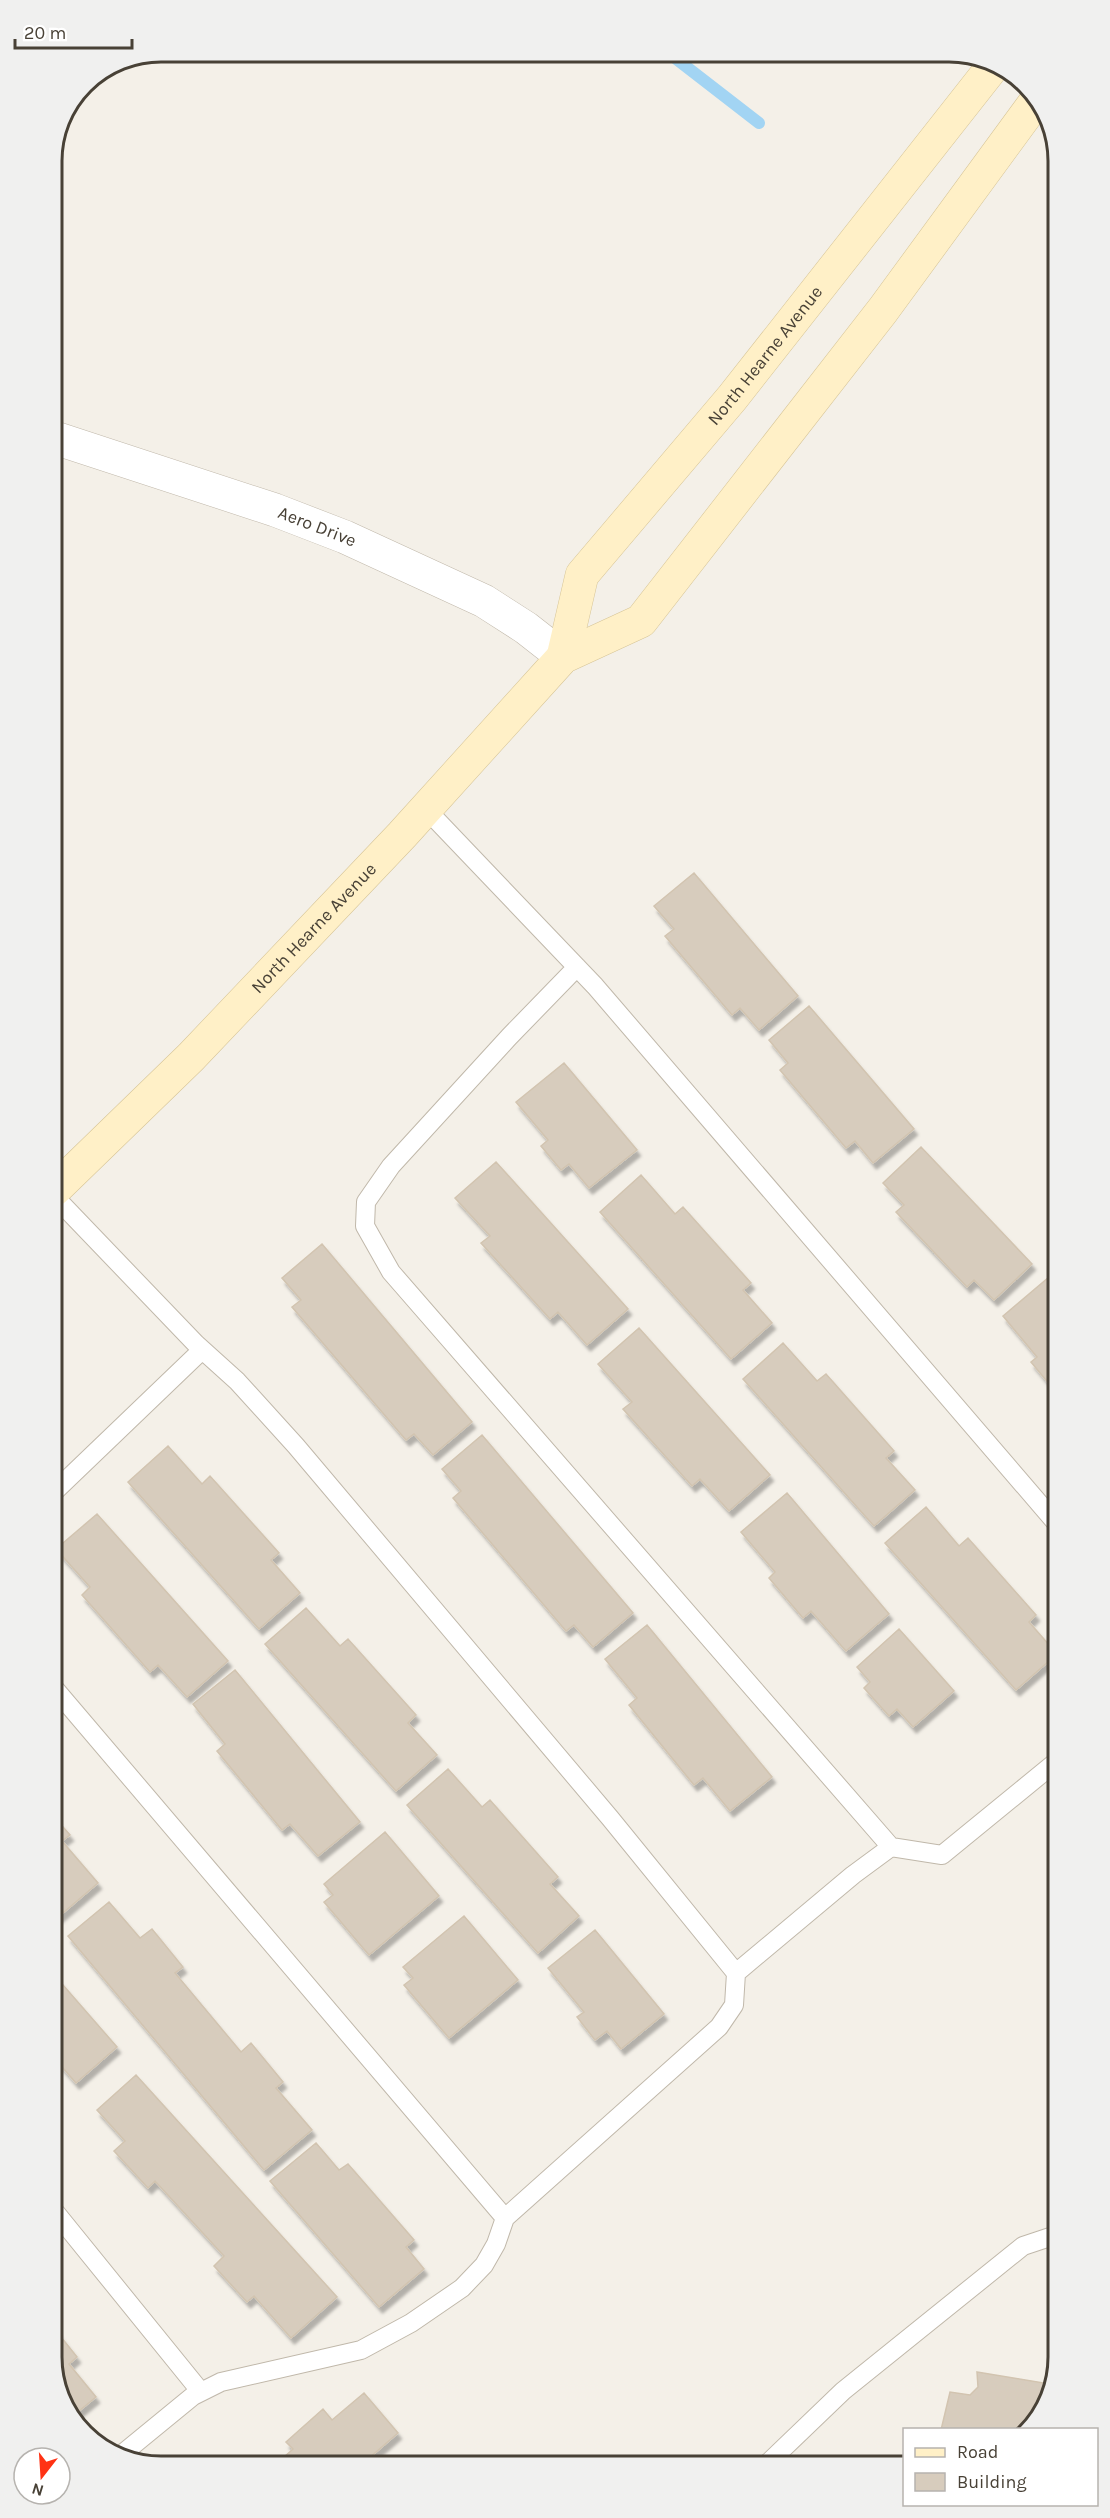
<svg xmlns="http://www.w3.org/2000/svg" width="1110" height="2518" viewBox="0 0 1110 2518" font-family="Karla,sans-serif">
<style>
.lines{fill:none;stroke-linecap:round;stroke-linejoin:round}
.stream{stroke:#a2d4f3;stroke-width:12}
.building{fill:#d7ccbd;stroke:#d2c4b0;stroke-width:1.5;filter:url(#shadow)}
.service-casing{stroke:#c0b8aa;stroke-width:20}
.minor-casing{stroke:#c0b8aa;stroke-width:34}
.secondary-casing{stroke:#d6c496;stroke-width:34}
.service{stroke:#fff;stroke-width:18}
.minor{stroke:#fff;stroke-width:33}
.secondary{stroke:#fff0c7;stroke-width:33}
.labels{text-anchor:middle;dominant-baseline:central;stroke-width:4.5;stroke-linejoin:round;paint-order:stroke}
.street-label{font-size:18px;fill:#484136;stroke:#fff}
.rim{fill:none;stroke:#484136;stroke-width:3}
</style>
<defs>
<filter id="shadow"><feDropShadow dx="3.5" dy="6" stdDeviation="1.5" flood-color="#0004"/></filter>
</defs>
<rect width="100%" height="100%" fill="#f4f0e8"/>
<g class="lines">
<!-- stream -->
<path class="stream" d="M666,51L759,123
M1053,349H1054"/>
</g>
<!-- building -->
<path class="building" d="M694,873L798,996L759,1030L740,1008L732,1015L665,936L674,929L654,906Z
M809,1006L914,1129L873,1163L855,1141L846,1148L780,1070L788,1063L769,1040Z
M564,1063L637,1150L589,1188L569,1164L561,1170L541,1146L548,1140L516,1102Z
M921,1147L1032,1264L994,1300L974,1280L967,1287L896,1212L904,1205L883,1183Z
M496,1162L628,1309L587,1345L558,1312L550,1319L481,1243L490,1236L455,1198Z
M641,1175L675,1214L683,1207L751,1283L743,1290L772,1323L731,1359L600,1212Z
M322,1244L472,1422L433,1455L414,1434L406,1440L292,1307L301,1300L282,1278Z
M1049,1277L1056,1286V1392L1031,1362L1037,1357L1003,1316Z
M639,1328L770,1475L729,1511L700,1479L692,1486L623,1409L632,1402L598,1364Z
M783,1343L817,1381L826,1374L894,1451L886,1458L915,1490L874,1526L743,1379Z
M482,1435L633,1613L593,1647L574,1625L566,1631L453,1498L461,1491L442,1469Z
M168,1446L202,1484L210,1476L279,1553L271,1560L300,1593L259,1629L128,1482Z
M787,1493L889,1614L846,1651L811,1611L803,1618L769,1578L775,1572L741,1532Z
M926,1507L959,1546L968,1538L1036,1615L1029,1622L1057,1654L1016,1690L885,1543Z
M97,1514L228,1661L187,1697L158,1665L150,1672L82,1595L90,1587L56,1549Z
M306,1608L340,1646L348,1639L416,1715L408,1723L437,1755L396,1791L265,1644Z
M647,1625L772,1777L730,1811L703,1778L694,1785L629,1705L637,1698L605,1659Z
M899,1629L954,1691L913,1727L897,1709L889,1716L864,1688L870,1682L857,1667Z
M235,1670L360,1822L318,1856L290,1824L282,1830L217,1751L225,1744L193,1704Z
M448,1769L482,1807L490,1800L558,1877L550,1884L579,1916L538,1953L407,1805Z
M55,1818L70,1835L62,1841L98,1883L56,1919Z
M385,1832L439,1896L369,1955L324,1902L333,1895L324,1884Z
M109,1902L140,1938L152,1929L183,1967L175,1973L241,2052L251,2043L283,2082L276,2088L312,2130L264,2170L68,1936Z
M464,1916L518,1980L449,2038L404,1985L413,1978L403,1967Z
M595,1930L664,2014L621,2049L607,2031L595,2040L577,2017L584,2012L548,1968Z
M56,1977L117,2047L76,2083L56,2060Z
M136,2075L337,2297L291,2338L254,2296L247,2302L214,2266L224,2256L155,2181L148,2188L114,2151L125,2141L97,2110Z
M316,2143L339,2170L348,2164L414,2240L406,2247L424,2269L379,2307L270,2181Z
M57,2332L77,2357L69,2364L96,2397L73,2416L57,2393Z
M977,2372L1050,2384L1037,2424L1029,2430H941L950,2392L970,2395L978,2387Z
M364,2393L398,2433L361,2465L274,2466L293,2449L286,2442L323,2409L332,2420Z"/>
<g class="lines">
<defs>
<path id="service" d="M425,808L595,986L1057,1524
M577,967L509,1037L391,1166L366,1202L365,1226L391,1272L891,1847
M54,1196L196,1344L237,1381L296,1446L610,1818L736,1973
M55,1491L202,1350
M55,1689L505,2218
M56,2213L201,2392
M121,2455L193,2396L221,2382L361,2350L411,2323L462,2288L484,2265L496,2244L505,2218L719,2027L734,2005L736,1973L853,1875L891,1847L942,1855L1057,1761
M768,2463L843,2391L1023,2246L1059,2234"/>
<g id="minor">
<path id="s1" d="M52,437L275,510L345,537L484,601L526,628L563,657"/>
</g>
<g id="secondary">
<path id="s2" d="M563,657L582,575L732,398L994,65"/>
<path id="s3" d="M54,1190L191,1057L402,835L563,657L641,621L883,310L1036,101"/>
</g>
</defs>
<!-- service casing -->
<use href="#service" class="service-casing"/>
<!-- minor casing -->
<use href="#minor" class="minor-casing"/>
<!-- secondary casing -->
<use href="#secondary" class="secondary-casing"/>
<!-- service -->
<use href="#service" class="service"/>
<!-- minor -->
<use href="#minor" class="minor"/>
<!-- secondary -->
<use href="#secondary" class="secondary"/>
</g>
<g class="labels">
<!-- street labels -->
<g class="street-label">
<text stroke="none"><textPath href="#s2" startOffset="370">North Hearne Avenue</textPath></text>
<text stroke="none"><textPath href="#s1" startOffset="280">Aero Drive</textPath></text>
<text stroke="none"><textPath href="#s3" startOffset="369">North Hearne Avenue</textPath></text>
</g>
</g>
<!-- crop -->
<path d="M0 0H1110V2518H0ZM161 62H949A99 99 0 0 1 1048 161V2357A99 99 0 0 1 949 2456H161A99 99 0 0 1 62 2357V161A99 99 0 0 1 161 62Z" fill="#f0f0ef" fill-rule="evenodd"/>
<path class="rim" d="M161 62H949A99 99 0 0 1 1048 161V2357A99 99 0 0 1 949 2456H161A99 99 0 0 1 62 2357V161A99 99 0 0 1 161 62Z"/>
<!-- legend -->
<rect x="903" y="2428" width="195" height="78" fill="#ffffff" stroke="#b6b3af" stroke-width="1.5"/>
<rect x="915" y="2448" width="30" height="9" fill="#fff0c7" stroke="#b6b3af" stroke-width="1.5"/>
<text x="957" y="2458" font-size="18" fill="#484136">Road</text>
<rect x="915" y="2473" width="30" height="18" fill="#d7ccbd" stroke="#b6b3af" stroke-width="1.5"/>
<text x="957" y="2488" font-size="18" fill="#484136">Building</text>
<!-- north arrow -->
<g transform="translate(42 2476) rotate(197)"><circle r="28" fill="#ffffff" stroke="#b6b3af" stroke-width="1.5"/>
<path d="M0-4.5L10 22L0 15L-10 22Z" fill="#ff3214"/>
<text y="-9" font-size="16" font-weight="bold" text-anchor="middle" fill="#484136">N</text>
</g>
<!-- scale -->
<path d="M15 39v9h117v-9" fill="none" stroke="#484136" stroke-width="3"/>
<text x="24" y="39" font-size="18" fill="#484136" stroke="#ffffff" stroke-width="4.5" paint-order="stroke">20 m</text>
</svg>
